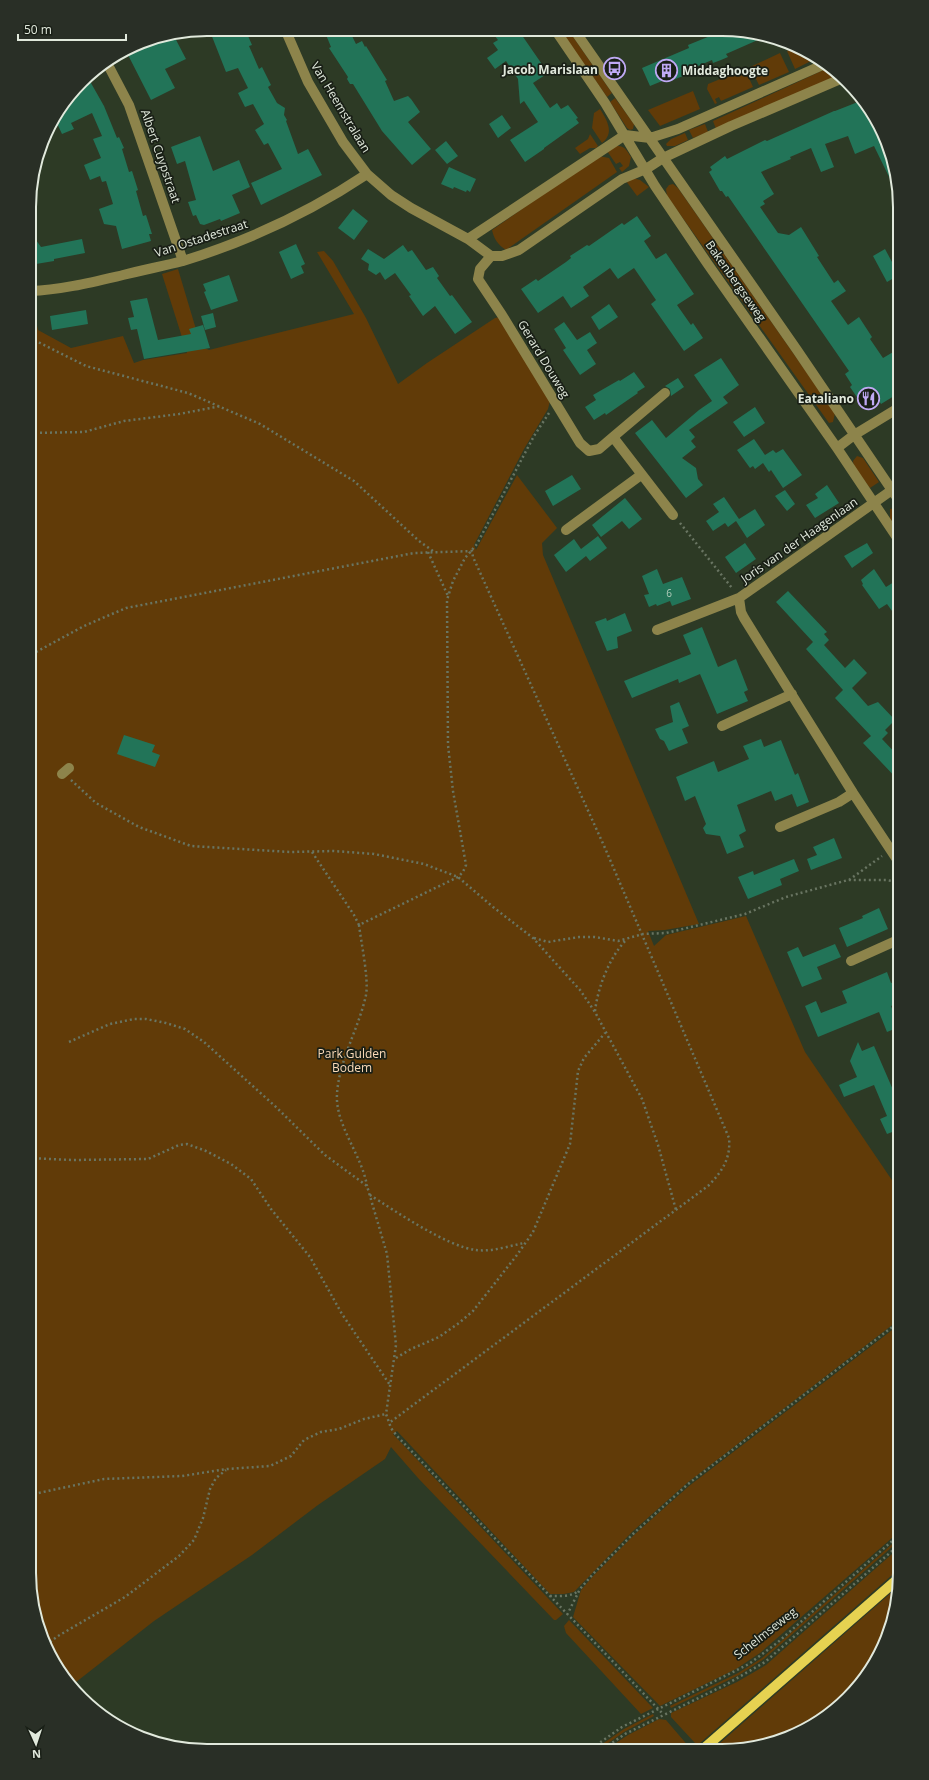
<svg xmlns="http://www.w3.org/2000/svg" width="929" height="1780" viewBox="0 0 929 1780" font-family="'Open Sans',sans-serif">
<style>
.green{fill:#613b08}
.building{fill:#227458}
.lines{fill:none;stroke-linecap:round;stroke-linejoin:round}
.path{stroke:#697562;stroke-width:2.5;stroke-dasharray:2 3;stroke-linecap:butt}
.minor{stroke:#8d844b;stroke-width:10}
.major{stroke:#e6d251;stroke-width:10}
.labels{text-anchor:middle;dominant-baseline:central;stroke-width:3.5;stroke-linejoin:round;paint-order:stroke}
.number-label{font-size:10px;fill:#b1ccbb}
.poi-label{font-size:12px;font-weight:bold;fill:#e1e9dc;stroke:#191f16;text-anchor:end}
.street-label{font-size:12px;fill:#e1e9dc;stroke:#191f16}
.park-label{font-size:12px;fill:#fbdab8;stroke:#191f16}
.rim{fill:none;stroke:#e1e9dc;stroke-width:2}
</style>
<rect width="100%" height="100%" fill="#2d3a25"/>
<!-- green -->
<path class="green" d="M561,31H569L612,93L607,97Z
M798,46L817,58L795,69L787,51Z
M780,53L789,72L759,85L750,67Z
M830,67L840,75L716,129L713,121Z
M745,69L753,87L721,101L719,97L715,99L717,103L715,104L707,89L708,84Z
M693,91L700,109L660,126L648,110Z
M615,98L634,124L633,129L630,130L627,128L610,102Z
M600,109C607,120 615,133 602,143L592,128L594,113Z
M705,124L708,132L693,138L689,130Z
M685,133L688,140L675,146H667L666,144L671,139Z
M590,134L598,146L596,148H590L580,154L575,148L588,139Z
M616,146C625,145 627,151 631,157L629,166L622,172L619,168L623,166L620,162L616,164L607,151Z
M599,156L609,158L617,172L506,250C498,245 494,239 492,230L592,160Z
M633,178L640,180L649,187L637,196L626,181Z
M673,184L678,188L835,413L833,422L829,423L667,196L666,189L669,185Z
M324,251L333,261L366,318L398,384L427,363L495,318L500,317L550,401L548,409L524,449L474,545L476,550L517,475L557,528L542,543L543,555L699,924L665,930L648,931L654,946L666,935L746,916L805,1052L900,1192V1319L687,1483L632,1532L574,1592L564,1594H550L397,1431L393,1434L563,1614L556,1620H554L418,1478L391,1447L385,1459L318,1505L252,1555L154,1621L71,1686L59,1672L38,1630L29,1573L30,303H32L38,330L71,348L123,336L134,363L143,360L187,353L162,274L178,269L201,346L209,350L354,314L317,252Z
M857,456L863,458L879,482L870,488L854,467L853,461Z
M895,508L900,510V534L890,519V509Z
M900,1324V1531L760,1653L736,1669L660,1706L573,1617L581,1590L594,1575L635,1534L689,1486Z
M900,1537V1540L764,1659L739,1675L671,1708L670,1706L738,1673L762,1658Z
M900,1547V1568L700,1743H695L671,1717V1713L737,1682L766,1665Z
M900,1585L887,1641L863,1681L821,1721L779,1742L722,1751H711Z
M569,1620L653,1708L641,1714L566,1633L564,1626Z
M653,1714L654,1716L624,1732L597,1751H592L624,1729Z
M659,1719L666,1720L690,1748L688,1751H604L628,1735Z"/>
<!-- building -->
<path class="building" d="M223,29H245L252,45L249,46L259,69L262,67L271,85L268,87L277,103L285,108L284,115L287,120L286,121L298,154L308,149L322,175L261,205L251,183L282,169L268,143L264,145L255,130L264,124L253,104L245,107L238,93L248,88L238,68L226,72L211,34Z
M324,30H349L356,44L362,41L365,47L366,46L387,80L385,81L394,101L408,96L411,99L420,112L408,122L431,149L412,165L382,131L353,84H350L347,79L348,77L329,48L331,47Z
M491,31H519L548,73L533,83L550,108L557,103L561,109L568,105L578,118L576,119L579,123L544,148V149L525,162L510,140L538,122L524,101L520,104L518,79L506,61L495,69L487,58L498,50L493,43L498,40Z
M720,32H756L767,36L726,54L728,57L721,60L713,63L712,60L691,69L693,72L668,82L667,79L650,86L642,68L689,48L688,45Z
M174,36L186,59L165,69L175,88L151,100L126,51L139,42Z
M87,76L104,106L117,138L119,137L124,148L122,149L129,172L132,171L138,190L136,191L143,216L146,215L152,234H149L151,241L122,249L116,226L104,224L99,209L113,204L106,181L102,182L100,176L90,180L84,165L101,158L93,139L102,136L92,113L71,123L74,129L62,134L55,119Z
M863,100L870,108L891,150L896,184L893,185L874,146L855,154L848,136L825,144L834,167L821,172L811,148L790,157L791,159L761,172L774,194L763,201L765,204L760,207L778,233L789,235L801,227L819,256L817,257L834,283L838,280L846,291L831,301L848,325L859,317L872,337L870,339L883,358L900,348V382L894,386L899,393L881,404L877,397L863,406L850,387L852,385L845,374L849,371L728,196L726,197L722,191H720L709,172L712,170L710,167L725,156L727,159L765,140L767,141L834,111H835Z
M502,115L511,128L498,138L489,124Z
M200,136L213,171L239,160L250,187L232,195L240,213L221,221L220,219L204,225L200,224L196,215L193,216L188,202L196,200L185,161L177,164L171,147Z
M446,141L458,156L447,164L435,150Z
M449,167L476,179L470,192L467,190L466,192L454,187L453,189L441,184Z
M353,209L368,221L354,240L338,228Z
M637,216L651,236L644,241L656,259L666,253L694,294L677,305L691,325L693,323L703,338L684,351L651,304L656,300L634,268L618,279L610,268L583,287L589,296L571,308L563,296L538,313L521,289L536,279L538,281L566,262L571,258L570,256L587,245L589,246L622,223L624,225Z
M82,239L85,253L54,259V261L30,265V249L34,248L36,240L41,247Z
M296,244L305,264L301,266L304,273L291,279L279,252Z
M403,245L408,252L412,250L426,270L433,267L439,276L437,278L450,296L452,295L472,322L455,334L435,306L423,316L409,296L411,295L395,273L385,280L380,272L376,275L368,270L369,264L361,259L368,249L384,259Z
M885,249L899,275L887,282L873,256Z
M229,275L238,301L211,310L204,292L206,291L203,284Z
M147,298L158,340L191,334L189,329L203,325L210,348L144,359L137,329L131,330L128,318L134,317L130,301Z
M609,304L618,317L599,330L591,317Z
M86,310L88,324L52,330L50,316Z
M213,313L216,327L205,330L201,316Z
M564,322L577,340L590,332L597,343L587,350L596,364L580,375L563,350L566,348L554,329Z
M721,358L739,385L723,397L728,403L689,430L695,437L691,441L696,447L682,458L696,468L698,479L703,485L686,498L635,433L652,420L666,438L699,410L712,401L694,375Z
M634,372L645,387L637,392L638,393L606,415L605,413L594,420L585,407L596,400L593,395L619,380L620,381Z
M678,378L684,387L671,396L670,389L665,386Z
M755,407L765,423L744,437L733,422Z
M754,439L765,455L773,450L776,453L783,449L802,475L783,488L771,470L769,472L763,463L755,469L753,466L750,468L737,450Z
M572,475L581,489L553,506L545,491Z
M827,485L839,503L815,518L806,505L818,498L815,494Z
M785,490L795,504L787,511L775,496Z
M724,497L739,519L755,509L765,525L747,538L736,521L728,527L725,523L713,531L706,521L719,512L713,504Z
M625,498L642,519L629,529L622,521L601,537L592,525Z
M598,536L607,548L590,561L586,556L566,572L554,555L574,539L581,549Z
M745,543L756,559L736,573L725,557Z
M867,543L873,553L852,568L844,556Z
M657,569L663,584L682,577L691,599L672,606L670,601L657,606L656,604L649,607L644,595L649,594L642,576Z
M874,569L886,587L894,582L900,591V622L887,604L879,609L862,585L863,584L861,580Z
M788,591L827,632L824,634L829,640L824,645L845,668L854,659L867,673L852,688L868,706L878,702L895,720L885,730L888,733L882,739L900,758V782L863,743L871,736L835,698L843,690L806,649L813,642L776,602Z
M625,613L632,631L617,637L618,648L607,651L595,622L606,618L607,621Z
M702,627L718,667L736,659L748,690L744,692L748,701L717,714L700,674L679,683L678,679L632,698L624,681L691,654L683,635Z
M679,702L689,726L682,729L688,743L669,751L664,741L660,739L655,729L673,722L670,706Z
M124,735L155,745L152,752L160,755L155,767L117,754Z
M761,739L764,747L781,740L795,775L798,773L809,802L797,807L792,794L775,801L771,791L737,805L746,831L739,835L744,847L727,854L720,836L706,834L703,828L706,824L695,796L685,801L676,777L714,761L718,772L749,759L743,746Z
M834,838L842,858L811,870L807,859L817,855L813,847Z
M794,859L799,871L780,879L782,885L748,899L738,877L753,871L754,875Z
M879,908L888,929L847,947L839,928L863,918L862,916Z
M835,944L841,957L817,967L822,979L802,987L787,952L798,947L803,957Z
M887,972L891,983L900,980V1002L891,1006L899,1027L887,1032L879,1012L818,1037L805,1006L816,1001L821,1013L847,1003L842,991Z
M858,1042L862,1051L874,1046L900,1106V1129L887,1134L880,1119L887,1116L874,1085L844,1097L839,1085L857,1077L850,1061Z"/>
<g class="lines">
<!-- path -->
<path class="path" d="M30,338L86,366L188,393L260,424L354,481L419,541L433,551
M30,433L84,432L124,421L179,414L221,406
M680,523L732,588
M428,552L448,596
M36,652L84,626L126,608L414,553L472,551L473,557L605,848L729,1138C731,1158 722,1172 708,1186L389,1423
M71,780L96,803L139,827L191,846L290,852L334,851L374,854L424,864L458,877L493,907L533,938L580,990L595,1012L642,1099L658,1145L676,1210
M312,852L354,915L359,925L458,877L463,872L466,865L453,791L448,745L447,600L453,581L465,558L477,544L534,436L549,413
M849,880L882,856
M359,925C361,942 369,979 366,995C359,1028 339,1060 337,1094C335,1125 362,1155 367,1186
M534,938L548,942L579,937H595L618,941L643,934L666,933L745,914L786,897L848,880H886L900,882
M595,1011C598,987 609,958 626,940
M69,1042L110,1024L134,1019H146L166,1023L185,1029L204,1042L276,1107L325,1155L367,1186L387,1254L396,1345L386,1414L391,1428L397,1436L663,1714
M29,1158L72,1160L148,1159L179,1145L187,1144L206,1151L231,1164L251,1179L271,1209L310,1257L342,1314L390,1385
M370,1195C395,1211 448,1247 476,1250C492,1252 509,1246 524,1243
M396,1358L411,1349L439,1337L459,1323L473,1311L517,1255L533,1232L570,1144L578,1071L584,1058L605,1033
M29,1495L104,1479L182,1476L227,1469L270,1466L291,1456L304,1440L321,1432L339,1429L364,1419L386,1414
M550,1596C559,1596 571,1597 578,1591
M567,1615L580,1589L593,1574L634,1533L688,1484L900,1321
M46,1645L58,1636L125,1597L179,1556L194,1540L203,1518L210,1489L216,1478L226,1470
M588,1751L622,1727L749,1664L777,1643L900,1534
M600,1751L625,1734L725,1685L765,1662L900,1544"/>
<!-- minor -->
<path class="minor" d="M285,29L308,82L343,142L367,174L391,195L411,208L468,239L491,256H502L519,250L622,179L646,169L663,158L731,126L843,78
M556,31L605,103L655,186L707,263L837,448L900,542
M575,31L797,350L900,502
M107,63L129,105L183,261
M468,239L625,135L650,138L678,129L825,64
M491,256L480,269L478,279L502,315L580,443L589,451L599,449L613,437L673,515
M30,291C61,290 93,282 123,275C143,270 163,266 183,261C248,241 310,212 367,174
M613,437L665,393
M837,448L854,435L900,407
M566,530L641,475
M739,598L741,612L744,618L853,793L900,864
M657,630L739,598L892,490
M722,726L792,694
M62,774L69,768
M780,827L839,802L853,793
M851,961L900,939"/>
<!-- major -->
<path class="major" d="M701,1751L900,1577"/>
</g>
<!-- icons -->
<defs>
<symbol id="bus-ring" viewBox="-11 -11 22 22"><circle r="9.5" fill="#191f16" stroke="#bfa9f4" stroke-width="1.5"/><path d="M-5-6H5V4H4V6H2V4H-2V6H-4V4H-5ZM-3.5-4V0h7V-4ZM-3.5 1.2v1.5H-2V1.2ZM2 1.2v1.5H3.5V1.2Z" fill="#bfa9f4"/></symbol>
<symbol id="building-ring" viewBox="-11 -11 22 22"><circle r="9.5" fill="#191f16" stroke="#bfa9f4" stroke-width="1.5"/><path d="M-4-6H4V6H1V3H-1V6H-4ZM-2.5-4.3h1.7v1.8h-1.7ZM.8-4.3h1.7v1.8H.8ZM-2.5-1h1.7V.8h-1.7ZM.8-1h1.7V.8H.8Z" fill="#bfa9f4"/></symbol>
<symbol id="restaurant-ring" viewBox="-11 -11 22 22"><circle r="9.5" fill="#191f16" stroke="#bfa9f4" stroke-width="1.5"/><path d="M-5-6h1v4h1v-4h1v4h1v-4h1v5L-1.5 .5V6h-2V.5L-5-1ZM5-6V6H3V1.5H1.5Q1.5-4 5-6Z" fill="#bfa9f4"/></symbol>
</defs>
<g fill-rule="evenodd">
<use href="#bus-ring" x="602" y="56" width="25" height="25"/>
<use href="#building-ring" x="654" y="58" width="25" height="25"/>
<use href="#restaurant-ring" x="856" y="386" width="25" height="25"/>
</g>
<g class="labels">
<!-- number labels -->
<g class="number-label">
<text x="669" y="593">6</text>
</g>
<!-- poi labels -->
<g class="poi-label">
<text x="598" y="69">Jacob Marislaan</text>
<text x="682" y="70" text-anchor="start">Middaghoogte</text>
<text x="854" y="398">Eataliano</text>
</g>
<!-- street labels -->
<g class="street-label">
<text transform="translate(341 107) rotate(59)">Van Heemstralaan</text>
<text transform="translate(161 156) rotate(71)">Albert Cuypstraat</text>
<text transform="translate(201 238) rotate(-18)">Van Ostadestraat</text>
<text transform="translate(736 281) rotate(55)">Bakenbergseweg</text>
<text transform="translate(544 359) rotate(59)">Gerard Douweg</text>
<text transform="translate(799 540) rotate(-35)">Joris van der Haagenlaan</text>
<text transform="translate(765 1633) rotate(-38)">Schelmseweg</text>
</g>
<!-- park labels -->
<g class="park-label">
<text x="352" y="1053">Park Gulden<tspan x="352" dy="14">Bodem</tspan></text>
</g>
</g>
<!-- crop -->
<path d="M0 0H929V1780H0ZM207 36H722A171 171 0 0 1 893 207V1573A171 171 0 0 1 722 1744H207A171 171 0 0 1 36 1573V207A171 171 0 0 1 207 36Z" fill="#292f26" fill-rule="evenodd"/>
<path class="rim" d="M207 36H722A171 171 0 0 1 893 207V1573A171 171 0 0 1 722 1744H207A171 171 0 0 1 36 1573V207A171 171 0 0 1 207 36Z"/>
<!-- north arrow -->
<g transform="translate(36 1744) rotate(177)" stroke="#191f16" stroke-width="3" paint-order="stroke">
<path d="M0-3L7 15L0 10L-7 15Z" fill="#e1e9dc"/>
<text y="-6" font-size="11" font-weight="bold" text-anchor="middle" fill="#e1e9dc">N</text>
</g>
<!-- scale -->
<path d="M18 34v6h108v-6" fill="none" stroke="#e1e9dc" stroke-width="2"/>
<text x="24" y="34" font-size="12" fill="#e1e9dc" stroke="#191f16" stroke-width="3" paint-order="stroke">50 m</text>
</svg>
